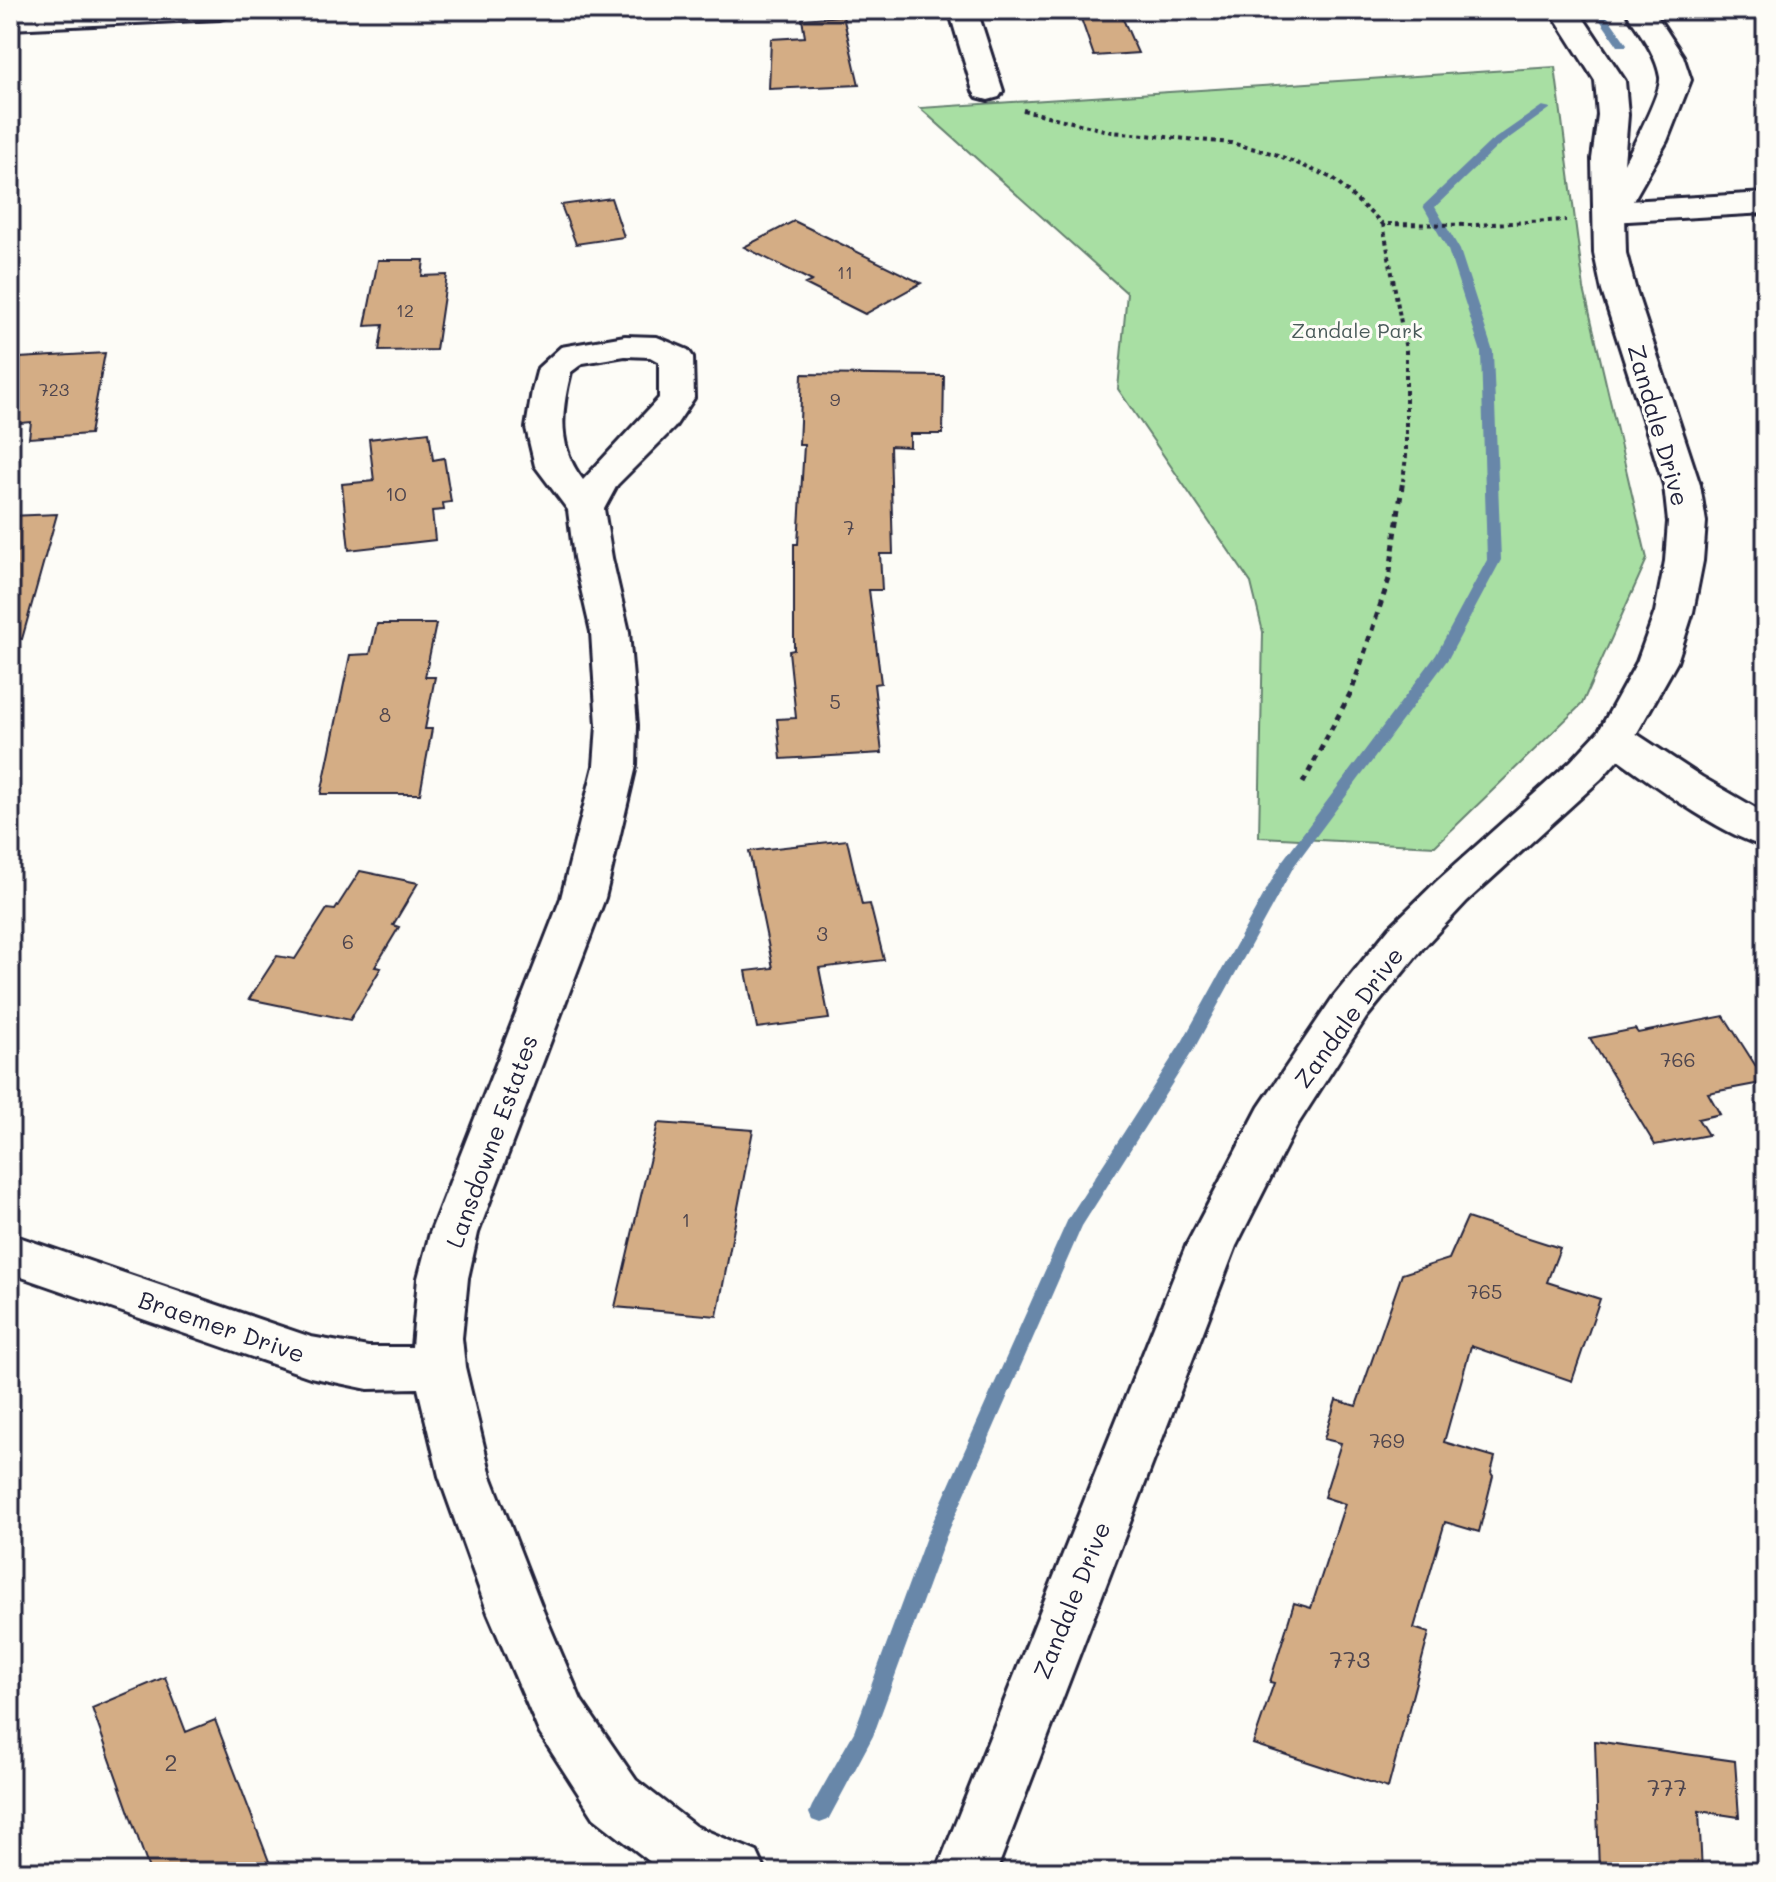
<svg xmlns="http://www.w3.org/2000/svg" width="1776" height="1882" viewBox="0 0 1776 1882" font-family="Mali,sans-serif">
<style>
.green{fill:#a8dfa3;stroke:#65806f;stroke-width:2}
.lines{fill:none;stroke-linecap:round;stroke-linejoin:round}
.stream{fill:#6887a9;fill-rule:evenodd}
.building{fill:#d4ad85;stroke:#22223b;stroke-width:2}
.minor-casing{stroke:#22223b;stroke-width:6}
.tertiary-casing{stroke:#22223b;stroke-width:6}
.path-far1{stroke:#22223b;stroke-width:4;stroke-dasharray:4 4;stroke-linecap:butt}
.path{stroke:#22223b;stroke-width:5;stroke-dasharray:6 6;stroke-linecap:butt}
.minor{fill:#fdfcf7;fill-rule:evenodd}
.tertiary{fill:#fdfcf7;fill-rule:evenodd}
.labels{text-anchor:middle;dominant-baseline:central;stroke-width:6;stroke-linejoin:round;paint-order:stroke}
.far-number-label{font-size:18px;fill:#4e454e}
.far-park-label{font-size:20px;fill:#4a5b5a;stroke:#fdfcf7}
.number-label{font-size:20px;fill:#4e454e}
.street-label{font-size:24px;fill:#22223b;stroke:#fdfcf7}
.near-number-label{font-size:24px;fill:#4e454e}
</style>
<rect width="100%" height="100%" fill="#fdfcf7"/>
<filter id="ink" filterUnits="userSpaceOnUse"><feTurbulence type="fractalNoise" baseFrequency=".0125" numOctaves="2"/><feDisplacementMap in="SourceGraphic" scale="16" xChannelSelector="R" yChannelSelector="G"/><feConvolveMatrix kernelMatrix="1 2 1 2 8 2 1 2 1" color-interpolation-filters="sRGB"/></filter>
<g filter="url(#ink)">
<!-- green -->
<path class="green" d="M1555,67L1584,289L1647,559L1582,704L1435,846L1259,837L1263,632L1251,583L1118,389L1127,293L920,108Z"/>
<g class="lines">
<!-- stream -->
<path class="stream" d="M1593,10H1603L1627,44L1626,46H1618Z
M1542,106L1551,108L1498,146L1435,207L1460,250L1493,352L1501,560L1448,659L1294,866L1194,1049L1082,1226L946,1537L873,1736L828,1820L820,1823L812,1820L809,1813L812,1806L854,1732L926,1537L1068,1219L1182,1042L1283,860L1436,655L1487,560L1481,352L1448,250L1423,206L1490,142Z"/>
</g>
<!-- building -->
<path class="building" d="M1078,10H1119L1138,53L1094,56Z
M843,16L859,85L769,89L771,39L805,37L802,19Z
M611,198L624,237L576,244L561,205Z
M794,221L921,283L865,314L805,284L812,281L744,247Z
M378,260H424L422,276L447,275L436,350L379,351L383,325L365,326Z
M105,353L90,434L29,438L31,422L10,424V405L19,358Z
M802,374L944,376L943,434H910V447L890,446L893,554H880L882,590H869L881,683L874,684L882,753L781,759L777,719L796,718L789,651L794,650V544H798L804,445H799Z
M429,432L433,460L444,458L451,502L443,503L444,510L432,511L435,540L349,550L342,484L374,481L369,439Z
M57,514L22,639L10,637V516Z
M377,624H436L425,677H435L425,729H432L420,794H321L350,655L370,654Z
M847,840L862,905L870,904L884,960L819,968L829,1019L757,1028L746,971L773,968L749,851Z
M360,871L418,883L393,925L399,927L375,967L381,968L350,1020L249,999L277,956L295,959L327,909L335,910Z
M1724,1016L1766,1082L1708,1093L1720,1114L1698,1119L1708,1135L1655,1145L1590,1038L1635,1029L1638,1033Z
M658,1123L753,1130L717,1316L615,1307Z
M1467,1218L1560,1248L1547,1282L1600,1299L1572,1381L1471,1346L1444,1442L1495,1457L1491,1473L1493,1476L1479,1532L1445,1522L1414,1628L1429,1633L1388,1788L1253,1744L1274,1683L1270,1682L1294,1603L1311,1608L1345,1504L1324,1497L1341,1443L1324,1439L1336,1400L1356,1406L1402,1274L1449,1259Z
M165,1677L186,1732L215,1720L273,1872H150L92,1708Z
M1595,1741L1735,1761L1739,1817L1699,1811L1702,1872H1599Z"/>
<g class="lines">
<defs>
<path id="minor" d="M39,10H234L230,16L220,19L10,29V11Z
M949,10H977L1003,91L999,97L988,100L977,97L973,91Z
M1766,193V213L1611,222L1600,219L1595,212L1600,205L1611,202Z
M625,336L657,337L688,350L693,357L694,398L674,428L617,485L604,509L612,558L629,632L637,725L636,766L605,898L478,1233L468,1278L462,1338L465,1367L491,1476L544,1613L581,1700L636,1780L695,1826L757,1852L766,1872H670L653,1864L594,1818L540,1734L488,1613L439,1476L418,1388L368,1389L310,1377L10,1273V1234L311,1337L368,1347H412L418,1278L430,1233L561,898L594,766L597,725L591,632L574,558L568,510L535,466L526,428L532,391L538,368L561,347ZM625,356L650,357L659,362V398L583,480C557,447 561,411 571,372L583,363Z
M1615,725L1629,729L1702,777L1766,814V847C1716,833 1645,778 1601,747L1595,738L1601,729Z"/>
<path id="tertiary" d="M1550,10H1578L1625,81L1628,115L1624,163C1632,148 1662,91 1660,77C1656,52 1637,30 1625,10H1653L1683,56L1691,80L1667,141L1625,215L1626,253L1636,291L1700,485L1706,522L1703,561L1693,612L1677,662L1629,747L1601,779L1467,901L1422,949L1366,1018L1296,1127L1236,1246L996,1872H936L1186,1246L1259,1107L1334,996L1390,927L1437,881L1571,761L1599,731L1637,662L1655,612L1665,561L1668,522L1664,485L1602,291L1594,253L1592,159L1598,115L1595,81Z"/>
</defs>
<!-- minor casing -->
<use href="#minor" class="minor-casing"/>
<!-- tertiary casing -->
<use href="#tertiary" class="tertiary-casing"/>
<!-- path-far1 -->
<path class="path-far1" d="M1023,110L1112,132L1231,143L1275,154L1332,178L1383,224L1474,225L1566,220
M1383,224L1406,350V456L1403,481"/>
<!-- path -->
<path class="path" d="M1303,783L1352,690L1389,579L1403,479"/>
<!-- minor -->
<use href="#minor" class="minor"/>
<!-- tertiary -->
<use href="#tertiary" class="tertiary"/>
</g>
</g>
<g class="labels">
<!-- far-number labels -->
<g class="far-number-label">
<text x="845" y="272">11</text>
<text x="405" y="310">12</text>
<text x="54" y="389">723</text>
<text x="835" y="399">9</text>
</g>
<!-- far-park labels -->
<g class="far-park-label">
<text x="1357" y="330">Zandale Park</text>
</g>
<!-- number labels -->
<g class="number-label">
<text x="396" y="493">10</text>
<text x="849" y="527">7</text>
<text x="835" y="701">5</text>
<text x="385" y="714">8</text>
<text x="822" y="933">3</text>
<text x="348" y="941">6</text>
<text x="1678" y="1059">766</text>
<text x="686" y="1219">1</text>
<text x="1485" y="1291">765</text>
<text x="1387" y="1440">769</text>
</g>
<!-- street labels -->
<g class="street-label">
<text transform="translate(1659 425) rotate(74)">Zandale Drive</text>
<text transform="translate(1348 1017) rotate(-54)">Zandale Drive</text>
<text transform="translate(491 1141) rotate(-70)">Lansdowne Estates</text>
<text transform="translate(222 1326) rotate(19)">Braemer Drive</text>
<text transform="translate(1071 1600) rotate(-68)">Zandale Drive</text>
</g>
<!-- near-number labels -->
<g class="near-number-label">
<text x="1350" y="1658">773</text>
<text x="171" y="1761">2</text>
<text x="1667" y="1786">777</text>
</g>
</g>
<!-- margin -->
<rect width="1776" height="1882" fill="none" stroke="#fdfcf7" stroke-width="40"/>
<rect x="20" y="20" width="1736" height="1842" fill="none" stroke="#22223b" stroke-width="3" filter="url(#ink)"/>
</svg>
